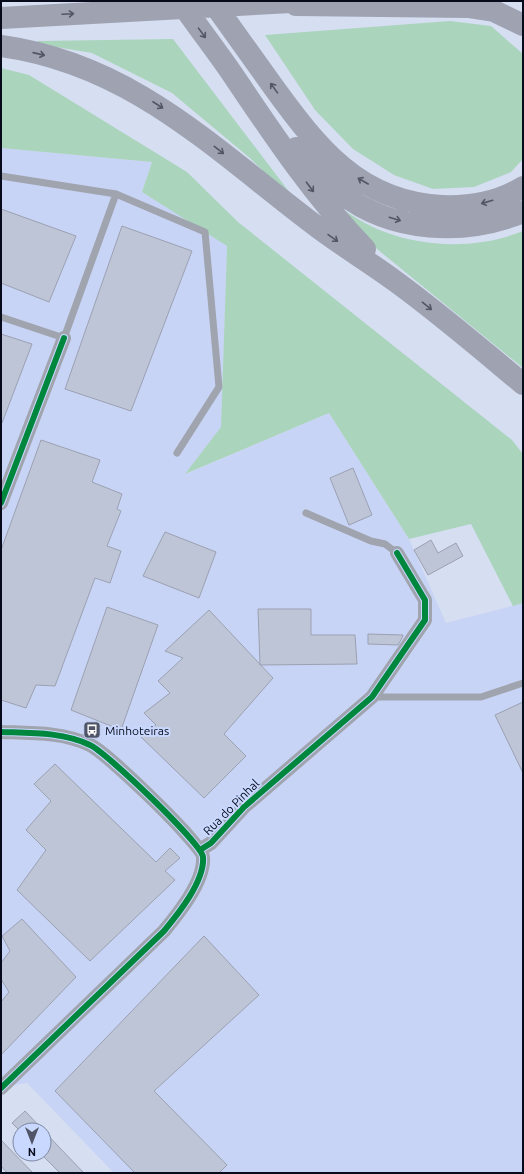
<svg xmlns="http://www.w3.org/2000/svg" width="524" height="1174" viewBox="0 0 524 1174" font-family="Ubuntu,sans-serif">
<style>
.built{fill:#c8d4f5}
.green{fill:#abd4bd}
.building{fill:#bec5d7;stroke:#9ba1b2}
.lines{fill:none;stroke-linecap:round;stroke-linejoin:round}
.lane{stroke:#a0a4af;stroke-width:7}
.street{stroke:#a0a4af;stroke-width:14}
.highway{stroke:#9ea2b1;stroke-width:22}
.cycleway-casing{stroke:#c9d8ff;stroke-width:8}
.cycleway{stroke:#00873e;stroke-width:6}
.oneway{stroke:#525666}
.labels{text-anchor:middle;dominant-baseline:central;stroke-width:4;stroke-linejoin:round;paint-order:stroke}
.poi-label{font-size:12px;fill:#060a1a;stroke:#c9d8ff;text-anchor:start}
.street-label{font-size:12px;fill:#060a1a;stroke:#c9d8ff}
</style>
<rect width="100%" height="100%" fill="#d6def2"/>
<!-- built -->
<path class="built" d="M1,148L152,162L142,192L227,246L221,427L186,474L329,413L409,539L446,623L523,603V1173H114L27,1083L1,1087Z"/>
<!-- green -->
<path class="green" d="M450,21L491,26L523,54V159L511,172L474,187L433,189L394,175L353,149L315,110L265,35Z
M173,39L290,193L287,195L251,159L172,93L92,53L38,44V41Z
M1,68L29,75L187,172L238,222L512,440L523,454V603L513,606L471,524L409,539L329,413L185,474L221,427L227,246L142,192L152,162L1,148Z
M337,205C351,215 366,225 382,231C426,248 479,249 523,231V368L377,249Z"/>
<!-- building -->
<path class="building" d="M1,209L76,236L49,302L1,283Z
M122,226L192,251L131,411L65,389Z
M1,334L32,344L2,423H1Z
M41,440L100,460L92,482L122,494L117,509L121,511L107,546L121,551L110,583L95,578L55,686L36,685L26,708L1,700V550Z
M353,468L372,515L349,525L330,478Z
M165,532L216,552L199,598L143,576Z
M431,540L438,553L456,543L463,556L428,575L414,550Z
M107,607L158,625L121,730L71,710Z
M258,609H311V635H355L357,664L260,665Z
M209,610L273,678L224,734L246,756L204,798L141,737L156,725L144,713L170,693L158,681L183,658L165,651Z
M368,634L403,635L402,638L398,645L368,644Z
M523,702V773L495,715Z
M55,764L156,862L170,848L180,858L165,871L175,880L90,961L17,890L46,850L26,830L51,801L34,784Z
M22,919L76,977L1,1055V1002L9,992L1,979V963L10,951L2,936Z
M204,936L259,995L154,1091L227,1165L219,1173H135L55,1091Z
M25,1111L43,1130H19L12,1123Z
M44,1131L58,1146L84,1173H60L44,1157Z
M1,1140L33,1173H7L1,1166Z"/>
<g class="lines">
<!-- lane -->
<path class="lane" d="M1,176L116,194L64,338L1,317
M116,194L205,232L219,387L177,453
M306,513L371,541L385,544L397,553
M372,697H481L523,683"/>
<!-- street -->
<path class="street" d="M1,503L64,338
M1,732C31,733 63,732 90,745C106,752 202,844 203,857C205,881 178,914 164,931L1,1088
M200,850L211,843L244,807L372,697L425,620V600L397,553"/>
<!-- highway -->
<path class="highway" d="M180,1C197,26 216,50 233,75C274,136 314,196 365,249
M212,1C232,29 252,57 272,85C317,147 359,202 442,206C470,207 499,202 523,187
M296,5L468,7L494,11L523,25
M1,18L310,1
M1,46C131,64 213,148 312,223C339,244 368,261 395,281C439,313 481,349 523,384
M296,148C310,163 324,180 341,193C392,233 465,236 523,212"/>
<defs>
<path id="cycleway" d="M1,503L64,338
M1,732C31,733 63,732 90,745C106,752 202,844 203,857C205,881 178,914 164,931L1,1088
M200,850L211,843L244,807L372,697L425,620V600L397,553"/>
</defs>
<!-- cycleway casing -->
<use href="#cycleway" class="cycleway-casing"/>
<!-- cycleway -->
<use href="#cycleway" class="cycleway"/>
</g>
<!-- one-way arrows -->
<defs><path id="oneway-shaft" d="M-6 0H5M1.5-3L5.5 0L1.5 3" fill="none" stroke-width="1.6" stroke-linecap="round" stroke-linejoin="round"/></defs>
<g class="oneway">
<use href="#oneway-shaft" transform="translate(68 14) rotate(-3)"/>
<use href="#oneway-shaft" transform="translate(202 33) rotate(54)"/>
<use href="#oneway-shaft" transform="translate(39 54) rotate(13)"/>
<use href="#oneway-shaft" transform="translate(274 88) rotate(-126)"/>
<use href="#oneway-shaft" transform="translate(158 105) rotate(33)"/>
<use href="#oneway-shaft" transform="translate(219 150) rotate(38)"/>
<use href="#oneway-shaft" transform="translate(363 181) rotate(-150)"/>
<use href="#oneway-shaft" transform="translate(310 187) rotate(53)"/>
<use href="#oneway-shaft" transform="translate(487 202) rotate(164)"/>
<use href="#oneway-shaft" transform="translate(395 219) rotate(17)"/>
<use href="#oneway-shaft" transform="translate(333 238) rotate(35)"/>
<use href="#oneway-shaft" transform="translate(427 306) rotate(39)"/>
</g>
<!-- icons -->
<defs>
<symbol id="bus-square" viewBox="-11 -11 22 22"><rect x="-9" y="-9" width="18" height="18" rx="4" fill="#4f5466" stroke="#c9d8ff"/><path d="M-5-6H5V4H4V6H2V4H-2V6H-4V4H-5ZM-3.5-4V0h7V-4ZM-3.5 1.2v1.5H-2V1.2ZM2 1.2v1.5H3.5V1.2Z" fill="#fff"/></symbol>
</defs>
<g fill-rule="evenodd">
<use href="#bus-square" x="82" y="720" width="20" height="20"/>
</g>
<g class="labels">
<!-- poi labels -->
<g class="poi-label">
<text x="105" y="730">Minhoteiras</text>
</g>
<!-- street labels -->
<g class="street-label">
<text transform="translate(231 807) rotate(-45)">Rua do Pinhal</text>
</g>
</g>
<!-- border -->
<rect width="524" height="1174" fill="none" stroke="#060a1a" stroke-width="4"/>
<!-- north arrow -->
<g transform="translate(32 1142) rotate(180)"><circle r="19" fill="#c9d8ff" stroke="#7b86a3"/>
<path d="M0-3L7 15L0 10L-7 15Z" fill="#4f5466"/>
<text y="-6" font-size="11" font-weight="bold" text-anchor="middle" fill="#060a1a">N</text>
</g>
</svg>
